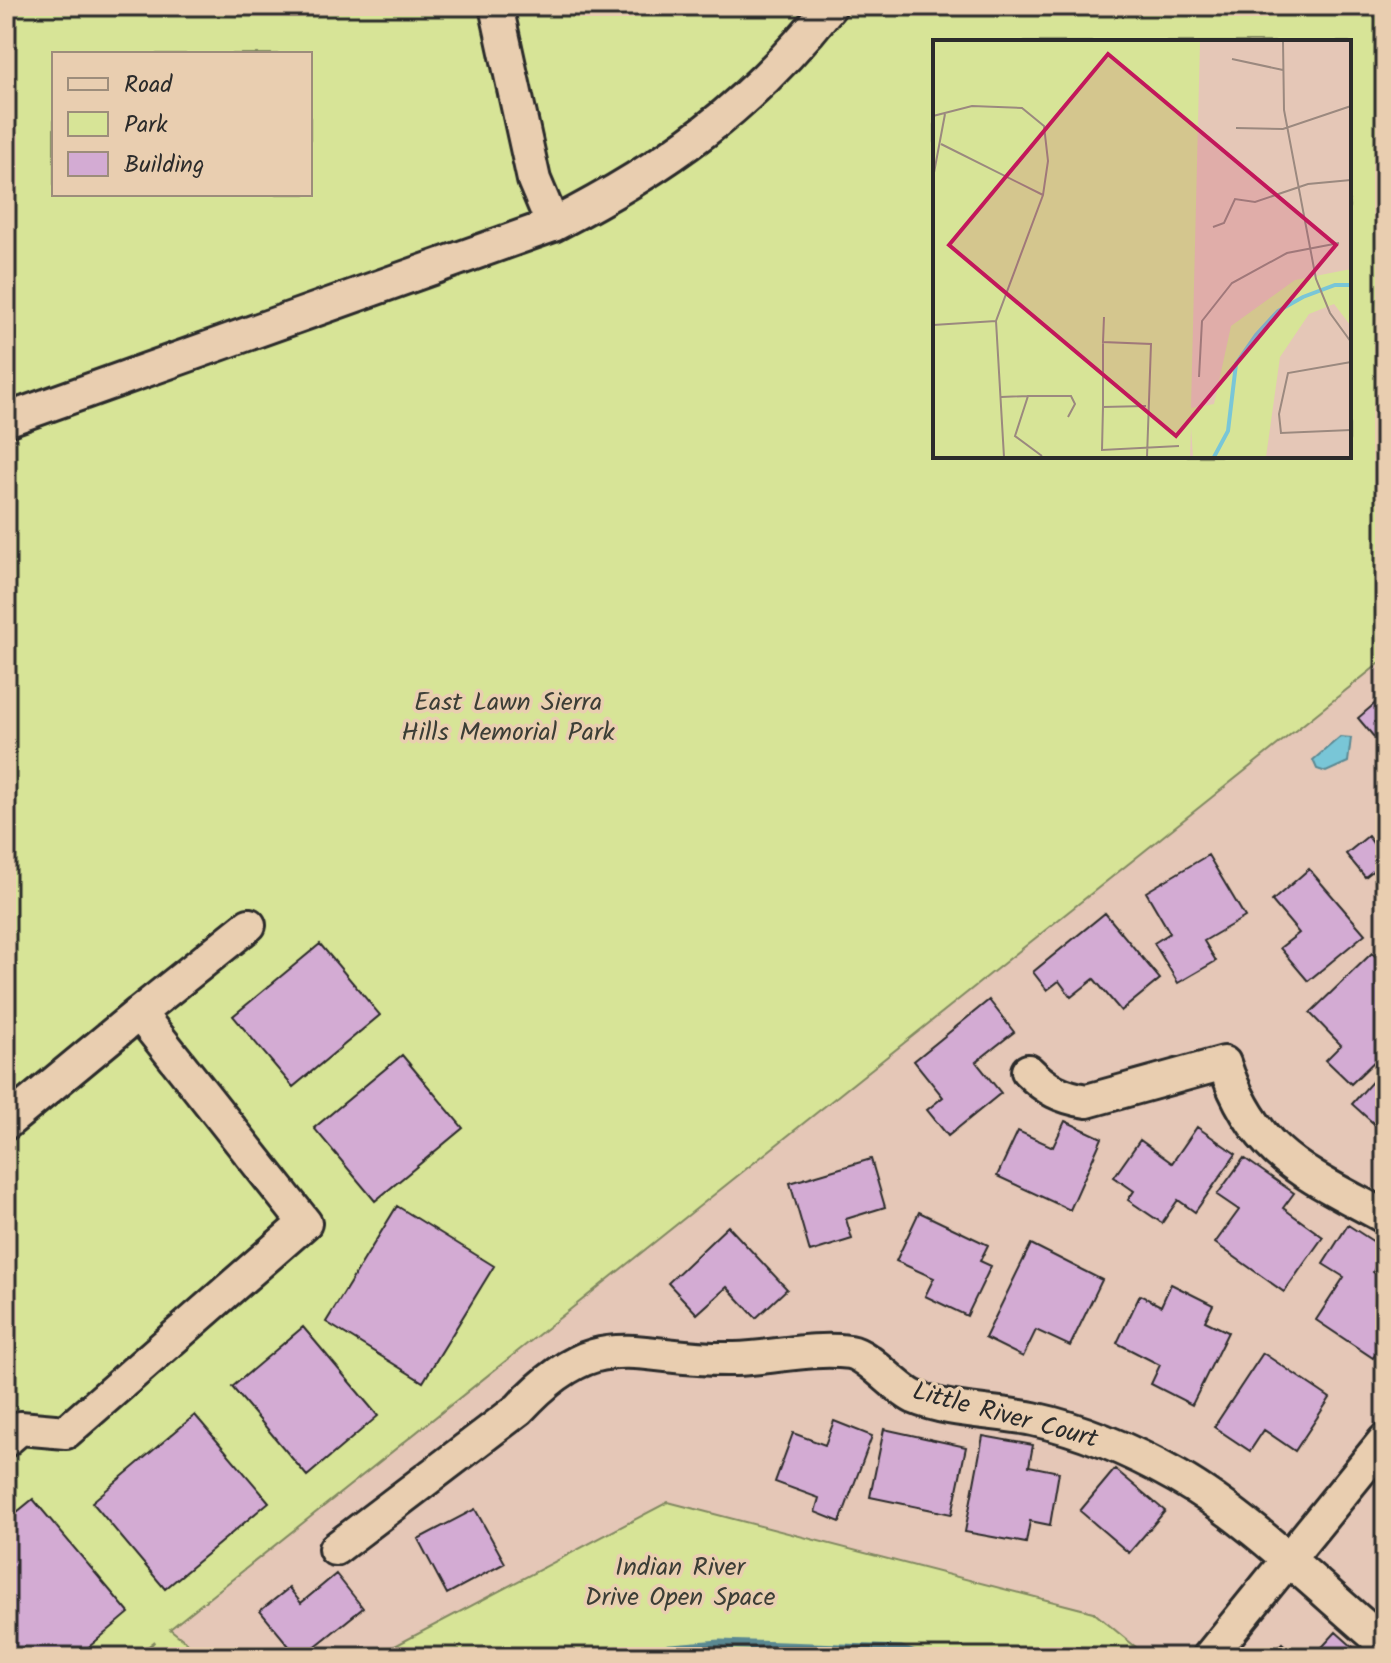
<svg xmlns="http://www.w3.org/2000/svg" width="1391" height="1663" viewBox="0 0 1391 1663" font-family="Kalam,sans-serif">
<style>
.green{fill:#d7e497;stroke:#818861;stroke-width:2;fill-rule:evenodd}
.water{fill:#79c6d7;stroke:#5a8892;stroke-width:2}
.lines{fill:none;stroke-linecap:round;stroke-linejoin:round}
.stream{stroke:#5a8892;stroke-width:9}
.building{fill:#d3abd3;stroke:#2b2b2b;stroke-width:2}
.minor-casing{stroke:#2b2b2b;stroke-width:38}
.minor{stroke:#e9ceb0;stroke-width:32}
.labels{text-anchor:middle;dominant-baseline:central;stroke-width:7;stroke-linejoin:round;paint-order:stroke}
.park-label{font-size:26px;fill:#3c3e36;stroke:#e9ceb0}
.street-label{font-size:26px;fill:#2b2b2b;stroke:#e9ceb0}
.inset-river{fill:none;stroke:#79c6d7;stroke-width:4}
.inset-road{fill:none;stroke:#9b897f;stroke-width:2}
.view{fill:#c2185b;fill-opacity:0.15;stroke:#c2185b;stroke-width:4}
.inset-edge{fill:none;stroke:#2b2b2b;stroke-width:4}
</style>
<rect width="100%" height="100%" fill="#e5c7b7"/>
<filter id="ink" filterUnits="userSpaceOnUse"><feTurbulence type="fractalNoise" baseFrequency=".0125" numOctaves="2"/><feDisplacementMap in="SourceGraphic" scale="16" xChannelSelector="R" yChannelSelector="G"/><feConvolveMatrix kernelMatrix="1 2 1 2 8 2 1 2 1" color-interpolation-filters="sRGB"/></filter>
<g filter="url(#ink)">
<!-- green -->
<path class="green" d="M6,6H1385V659L170,1629L205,1657H140L155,1641L135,1657H6ZM935,42H1349V456H935ZM54,54H310V194H54Z
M668,1502L1093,1612L1148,1657H374Z"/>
<!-- water -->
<path class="water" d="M1340,737L1351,738L1348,762L1326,772L1317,769L1313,760Z"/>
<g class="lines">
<!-- stream -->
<path class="stream" d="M562,1657L720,1644L901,1650L920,1657"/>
</g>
<!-- building -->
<path class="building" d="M1385,695V750L1358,718Z
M1368,836L1385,861L1365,877L1346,854Z
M1208,855L1245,917L1204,941L1216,961L1178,983L1154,943L1170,933L1146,892Z
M1309,869L1365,934L1308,981L1280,948L1299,933L1272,901Z
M1105,913L1160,979L1121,1011L1094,979L1071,997L1059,981L1047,990L1033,972Z
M320,944L380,1015L293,1087L233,1016Z
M1372,953L1385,966V1051L1351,1084L1326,1060L1341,1045L1310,1013Z
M989,1000L1014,1032L976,1062L1001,1093L948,1136L927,1110L943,1097L914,1061Z
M402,1055L463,1128L375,1201L314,1128Z
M1385,1067V1130L1383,1132L1352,1104Z
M1065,1121L1102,1138L1070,1210L997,1176L1018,1131L1053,1147Z
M1197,1127L1236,1154L1195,1212L1178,1200L1162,1223L1128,1200L1134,1191L1114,1177L1140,1140L1172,1163Z
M1244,1158L1294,1193L1283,1208L1323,1237L1284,1292L1215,1243L1239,1210L1217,1195Z
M871,1159L885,1207L846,1219L852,1239L810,1252L790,1183Z
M397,1206L494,1266L423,1382L326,1322Z
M919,1212L988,1245L980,1261L991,1266L967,1316L925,1296L934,1278L896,1261Z
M1348,1225L1385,1249L1373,1272L1385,1280V1340L1373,1358L1316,1320L1344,1277L1323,1264Z
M728,1226L787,1289L756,1318L727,1287L697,1314L668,1283Z
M1031,1244L1102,1280L1070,1346L1036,1330L1023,1357L985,1338Z
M1171,1284L1213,1305L1205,1321L1228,1332L1192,1405L1151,1384L1160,1365L1117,1343L1140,1295L1161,1306Z
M303,1327L378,1416L307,1476L232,1387Z
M1263,1353L1330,1398L1295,1451L1264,1430L1250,1451L1214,1427Z
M195,1415L269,1502L165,1589L92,1502Z
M834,1421L872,1436L840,1522L815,1512L819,1498L775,1482L793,1433L825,1445Z
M884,1429L966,1447L952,1514L870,1497Z
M983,1436L1033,1445L1029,1466L1059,1472L1050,1525L1030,1521L1026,1543L965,1532Z
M1115,1469L1165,1511L1129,1553L1080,1511Z
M33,1499L129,1613L77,1657H14L6,1648V1521Z
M475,1509L505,1563L447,1594L418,1539Z
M1385,1527V1543L1377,1536Z
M336,1574L363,1608L302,1657H298L260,1611L289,1588L301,1603Z
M1336,1632L1364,1657H1313Z
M1282,1643L1297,1657H1269Z"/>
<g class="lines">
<defs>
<path id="minor" d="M496,6L534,180L553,225
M6,420L553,225C666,167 750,107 830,6
M1028,1071C1046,1089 1061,1097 1087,1101L1224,1063C1255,1156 1305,1173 1385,1217
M6,1123L139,1013
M6,1440L20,1428L66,1432L305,1223L139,1013L249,925
M335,1549L519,1409C601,1320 635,1362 735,1359C772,1358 812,1347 850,1352C869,1355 895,1388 914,1397C949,1412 995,1411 1033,1419C1084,1430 1132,1451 1178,1477C1248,1517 1322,1591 1385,1644
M1209,1657L1385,1440"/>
</defs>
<!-- minor casing -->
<use href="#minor" class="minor-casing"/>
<!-- minor -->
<use href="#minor" class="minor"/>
</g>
</g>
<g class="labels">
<!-- park labels -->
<g class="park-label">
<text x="508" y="703">East Lawn Sierra<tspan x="508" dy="30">Hills Memorial Park</tspan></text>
<text x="680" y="1568">Indian River<tspan x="680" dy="30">Drive Open Space</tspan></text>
</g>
<!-- street labels -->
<g class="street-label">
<text transform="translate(1005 1416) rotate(15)">Little River Court</text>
</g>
</g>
<!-- overview -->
<g transform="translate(933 40)">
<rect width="418" height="418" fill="#e5c7b7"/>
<path d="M0,1H267L258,368L281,364L298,286L362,240L418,229V286L401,264L376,274L347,317L333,417H260L258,387L257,417H0Z" fill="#d7e497"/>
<path class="inset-river" d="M281,417L295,391L303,324L323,295L345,271L370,257L402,245H418"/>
<path class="inset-road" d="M350,1L351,70L383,239L397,273L418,302M299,19L350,30M0,76L39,66L89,68L111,86L115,121L110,155L63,281L71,417M303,88L350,89L418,66M8,104L110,155M0,138L12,74M280,187L291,183L302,159L322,162L375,144L418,140M171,277L170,302L218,304L214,417M0,285L63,281M170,302V367L213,366M418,322L355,333L346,374L348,393L418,390M266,337L269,281L299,243L354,213L406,203M68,357L95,356M170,367L169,410L246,406M109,416L82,396L95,356H138L142,364L135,377"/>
<path class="view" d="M175,14L403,205L243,396L16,205Z"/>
<rect width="418" height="418" class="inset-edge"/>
</g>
<!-- margin -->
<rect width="1391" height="1663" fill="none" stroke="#e9ceb0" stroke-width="32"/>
<rect x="16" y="16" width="1359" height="1631" fill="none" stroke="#2b2b2b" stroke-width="3" filter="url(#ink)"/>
<!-- legend -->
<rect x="52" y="52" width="260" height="144" fill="#e9ceb0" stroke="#9d8d7b" stroke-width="2"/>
<rect x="68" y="78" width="40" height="12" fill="#e9ceb0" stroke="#9d8d7b" stroke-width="2"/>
<text x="124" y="92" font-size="24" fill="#2b2b2b">Road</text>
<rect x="68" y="112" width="40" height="24" fill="#d7e497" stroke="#9d8d7b" stroke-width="2"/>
<text x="124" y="132" font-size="24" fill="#2b2b2b">Park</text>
<rect x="68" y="152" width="40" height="24" fill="#d3abd3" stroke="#9d8d7b" stroke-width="2"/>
<text x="124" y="172" font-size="24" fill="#2b2b2b">Building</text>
</svg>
